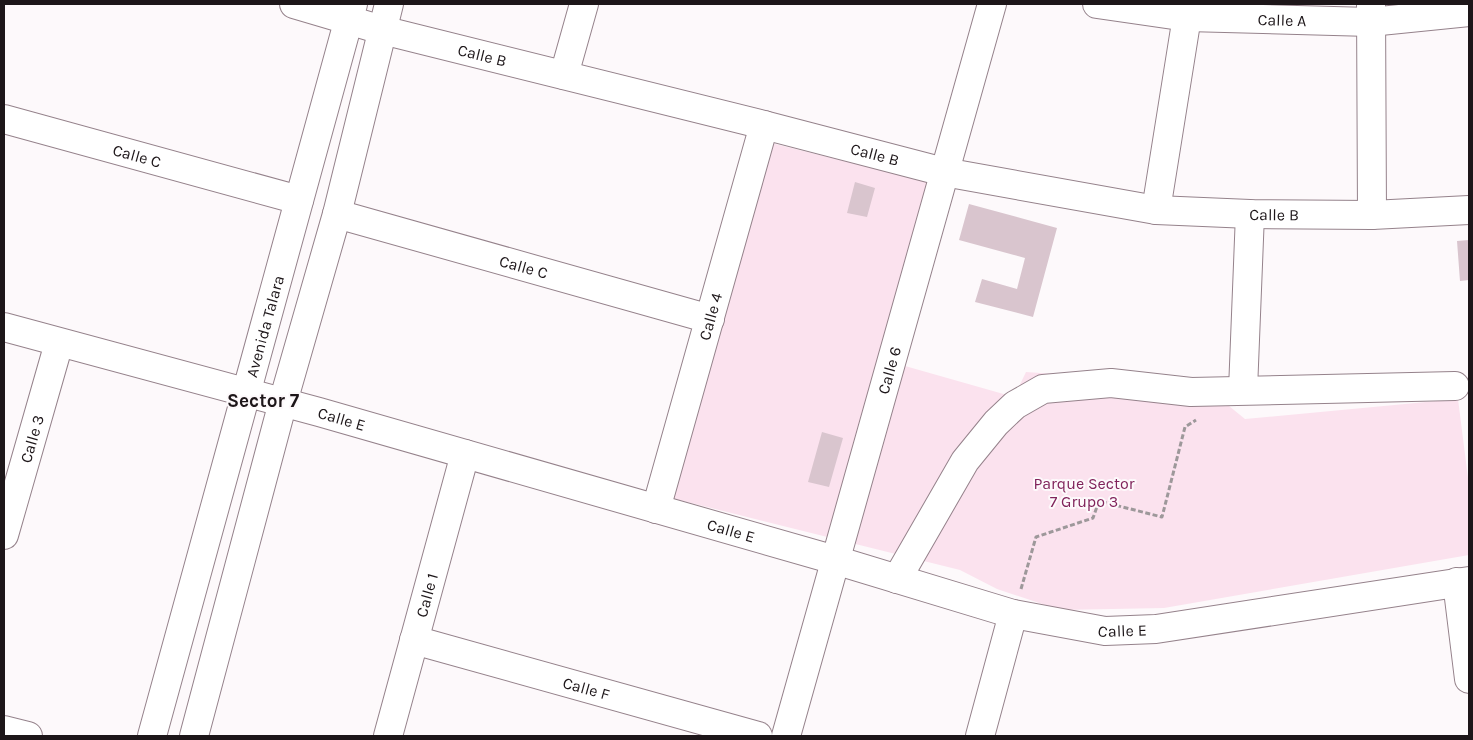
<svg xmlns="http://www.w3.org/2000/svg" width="1473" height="740" viewBox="0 0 1473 740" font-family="Karla,sans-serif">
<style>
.green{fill:#fbe2ee}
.building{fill:#d9c5ce}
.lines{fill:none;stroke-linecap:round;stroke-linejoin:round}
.minor-casing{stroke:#95828b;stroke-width:30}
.path{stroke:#9d989a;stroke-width:3;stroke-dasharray:5 2.5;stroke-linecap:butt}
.minor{stroke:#fff;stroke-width:28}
.labels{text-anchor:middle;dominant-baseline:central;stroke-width:4;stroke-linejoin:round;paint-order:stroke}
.street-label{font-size:16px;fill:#1d1619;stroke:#fdf9fb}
.park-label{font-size:16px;fill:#80235b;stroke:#fdf9fb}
.quarter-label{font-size:19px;font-weight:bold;fill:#1d1619;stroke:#fdf9fb}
</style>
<rect width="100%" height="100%" fill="#fdf9fb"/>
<!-- green -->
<path class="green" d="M771,143L933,183L884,360L1014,397L1026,372L1202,384L1245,419L1458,399L1469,486V555L1164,608L1060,610L997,589L960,570L667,497Z"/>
<!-- building -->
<path class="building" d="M855,182L875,188L867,217L847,213Z
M969,204L1057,228L1033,317L975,302L982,279L1017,289L1025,258L959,240Z
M1469,240V280L1460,281L1457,241Z
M822,432L843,438L829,487L808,482Z"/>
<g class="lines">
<defs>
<g id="minor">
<path id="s1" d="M294,4L382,30L764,125L944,172L1156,210L1250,214L1372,215L1469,210"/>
<path id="s2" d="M1097,4L1187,17L1370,22L1469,12"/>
<path d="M1371,4L1372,215"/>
<path d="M564,75L584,4"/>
<path id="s3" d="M4,119L299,200"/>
<path d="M1156,210L1189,4"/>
<path id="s4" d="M337,214L710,319"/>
<path id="s5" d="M4,327L319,412L835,560L1013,614L1105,631L1156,629L1469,581"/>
<path d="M1243,390L1250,214"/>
<path id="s6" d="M656,509L764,125"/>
<path id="s7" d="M4,535L59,343"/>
<path d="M897,579L965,461L996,423L1015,405L1043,389L1111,383L1191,392L1455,386"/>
<path d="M1457,582L1469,679"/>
<path id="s8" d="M414,640L758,736"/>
<path d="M4,730L28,736"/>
<path id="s9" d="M152,736L353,4"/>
<path d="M194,736L283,402L337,214L389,4"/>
<path id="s10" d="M388,736L465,454"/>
<path id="s11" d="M786,736L992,4"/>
<path d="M980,736L1013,614"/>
</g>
</defs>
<!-- minor casing -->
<use href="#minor" class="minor-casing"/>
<!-- path -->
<path class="path" d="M1021,589L1036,537L1093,518L1099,501L1162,517L1185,427L1196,420"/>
<!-- minor -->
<use href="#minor" class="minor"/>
</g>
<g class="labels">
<!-- street labels -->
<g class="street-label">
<text stroke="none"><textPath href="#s2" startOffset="186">Calle A</textPath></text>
<text stroke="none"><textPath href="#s1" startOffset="195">Calle B</textPath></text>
<text stroke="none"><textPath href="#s1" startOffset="600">Calle B</textPath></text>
<text stroke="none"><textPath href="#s3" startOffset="138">Calle C</textPath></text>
<text stroke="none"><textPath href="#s1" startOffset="1005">Calle B</textPath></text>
<text stroke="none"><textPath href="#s4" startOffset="194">Calle C</textPath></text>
<text stroke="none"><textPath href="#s6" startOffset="200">Calle 4</textPath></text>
<text stroke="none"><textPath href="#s9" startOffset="425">Avenida Talara</textPath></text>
<text stroke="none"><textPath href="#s11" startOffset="380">Calle 6</textPath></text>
<text stroke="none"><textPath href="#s5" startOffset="350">Calle E</textPath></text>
<text stroke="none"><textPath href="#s7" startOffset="100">Calle 3</textPath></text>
<text stroke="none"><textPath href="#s5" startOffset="755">Calle E</textPath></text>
<text stroke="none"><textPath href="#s10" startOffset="146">Calle 1</textPath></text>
<text stroke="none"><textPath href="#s5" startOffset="1160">Calle E</textPath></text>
<text stroke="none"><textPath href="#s8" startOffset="179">Calle F</textPath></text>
</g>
<!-- park labels -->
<g class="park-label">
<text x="1084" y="483">Parque Sector<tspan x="1084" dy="18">7 Grupo 3</tspan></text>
</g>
<!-- quarter labels -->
<g class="quarter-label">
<text x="263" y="401">Sector 7</text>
</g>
</g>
<!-- border -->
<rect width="1473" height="740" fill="none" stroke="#1d1619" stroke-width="10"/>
</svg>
